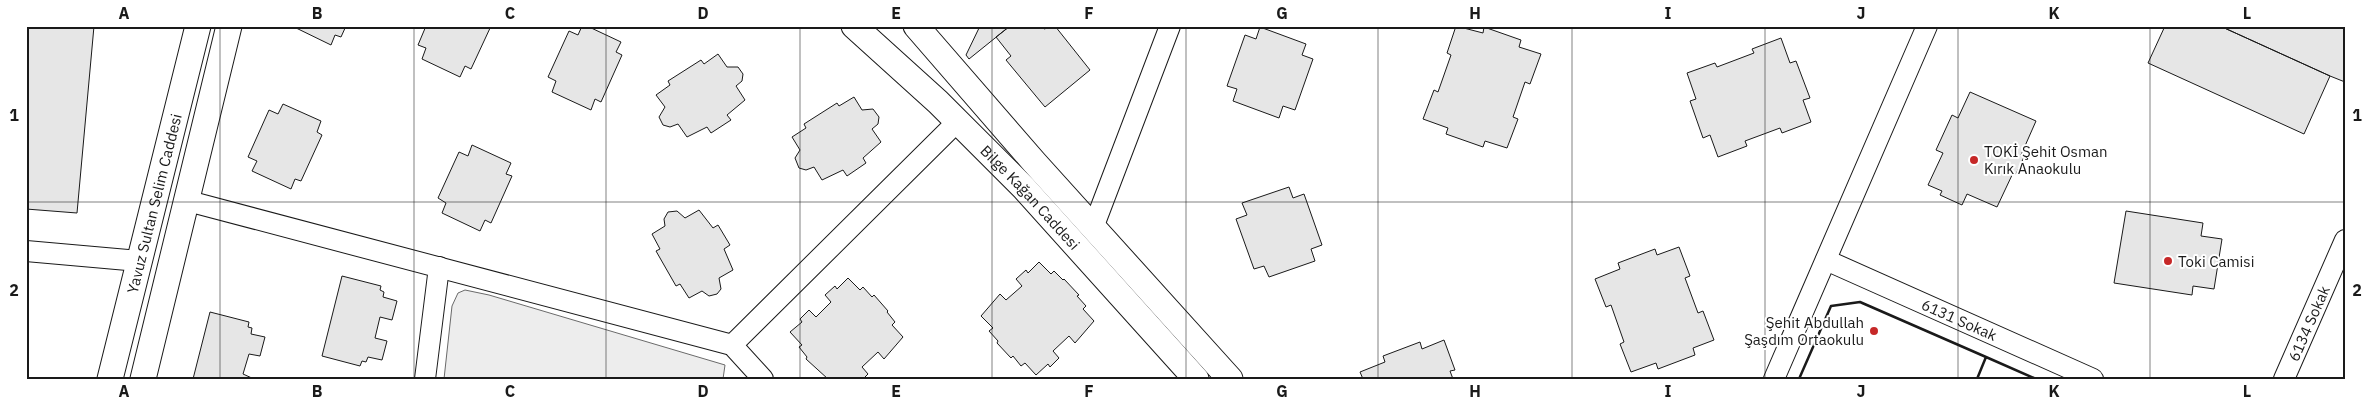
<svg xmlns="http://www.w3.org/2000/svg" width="2371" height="405" viewBox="0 0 2371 405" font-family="'IBM Plex Sans',sans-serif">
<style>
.built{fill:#ededed;stroke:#6a6a6a}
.building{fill:#e6e6e6;stroke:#1a1a1a}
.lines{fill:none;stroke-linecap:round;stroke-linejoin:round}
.minor-casing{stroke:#1a1a1a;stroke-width:22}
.tertiary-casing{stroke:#1a1a1a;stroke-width:27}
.minor{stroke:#fff;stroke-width:20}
.tertiary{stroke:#fff;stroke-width:25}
.wall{stroke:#1a1a1a;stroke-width:2.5}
.grid{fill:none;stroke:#1a1a1a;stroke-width:1;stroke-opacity:0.55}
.poi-dot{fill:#c62828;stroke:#fff;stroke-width:2}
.labels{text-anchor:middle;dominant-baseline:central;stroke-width:4;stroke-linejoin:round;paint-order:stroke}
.poi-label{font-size:15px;fill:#1a1a1a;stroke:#fff;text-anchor:start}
.street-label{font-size:15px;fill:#1a1a1a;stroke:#fff}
.neatline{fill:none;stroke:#1a1a1a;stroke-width:2}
.grid-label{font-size:16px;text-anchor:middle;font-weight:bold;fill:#1a1a1a}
</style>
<rect width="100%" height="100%" fill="#fff"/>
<!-- built -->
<path class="built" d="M465,290L489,295L725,365L723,379H444L452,306L458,293Z"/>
<!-- building -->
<path class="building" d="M26,26H94L77,213L26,209Z
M292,26H346L341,37L335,35L331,45Z
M426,26H491L471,69L465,66L460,77L422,59L426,48L418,45Z
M582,26H587L621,42L616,52L622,55L601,102L595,99L591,110L552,92L556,81L548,77L569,31L578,35Z
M980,26H1010L969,59L966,55Z
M1010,26H1042L1044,29L1055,26L1090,70L1045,107L1006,60L1011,56L996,37Z
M1456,26L1483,33L1484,27L1521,40L1519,47L1541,54L1530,84L1525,82L1513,117L1518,119L1507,148L1485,141L1483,147L1446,134L1448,128L1423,119L1434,90L1438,92L1451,55L1447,53Z
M2165,26H2220L2330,76L2304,134L2148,63Z
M2220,26H2345V82L2330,76Z
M1260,27L1306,44L1302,55L1313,59L1295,110L1283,106L1279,118L1233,101L1237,89L1227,86L1245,35L1256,39Z
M1781,38L1790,63L1796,61L1810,98L1803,100L1811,122L1782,133L1780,128L1745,141L1747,146L1718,157L1710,135L1703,138L1690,101L1696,99L1687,73L1715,63L1717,67L1754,53L1752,49Z
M718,54L727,67H738L743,74L742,81L736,86L745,100L727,115L731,120L711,133L707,127L687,137L678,124L670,127L663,125L659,117L665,107L656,95L670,85L668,81L701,60L704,64Z
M1970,92L2036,121L2021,155L2024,157L2016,174L2013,173L1997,207L1967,194L1962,205L1940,195L1942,191L1928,185L1943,153L1936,150L1952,115L1958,118Z
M854,97L862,110L873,109L879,117L878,124L872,129L881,142L863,158L866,163L847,176L843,170L822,180L814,167L806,170L799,168L795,158L800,150L792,137L806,128L804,124L837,103L839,106Z
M283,104L321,121L317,132L322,135L301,181L295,179L291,189L252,171L257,161L248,157L269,110L278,114Z
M472,145L511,163L506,174L512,176L491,223L485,220L480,231L442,213L446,203L438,198L459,152L468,156Z
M1289,187L1293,198L1304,194L1322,245L1311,249L1315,261L1269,277L1264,266L1254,269L1236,219L1247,215L1242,203Z
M699,210L713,228L718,225L730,245L724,249L733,270L719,278L721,289L717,294L709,296L702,291L689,298L680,284L676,286L656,251L660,249L652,234L665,226L664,219L668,212L677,211L685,218Z
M2126,211L2203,223L2201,236L2222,239L2214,289L2193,286L2192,295L2114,283Z
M1679,247L1690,276L1685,278L1698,313L1703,311L1714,340L1693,348L1695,355L1658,369L1656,363L1631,372L1620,344L1624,342L1611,305L1606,307L1595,279L1620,269L1618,263L1655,249L1657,255Z
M1039,262L1051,274L1054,271L1063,280L1064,279L1079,295L1077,296L1086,306L1083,309L1094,321L1075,343L1069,336L1053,351L1059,358L1050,367L1048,364L1036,375L1025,363L1021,366L1013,356L1011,358L997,343L998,341L989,331L993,328L981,316L1000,294L1006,300L1022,286L1016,279L1026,270L1028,273Z
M342,276L381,286L380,290L384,292L383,297L397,301L392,320L380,317L375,338L387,341L382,360L368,357L366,362L362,361L360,366L322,356Z
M848,278L860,290L863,287L872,297L874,295L888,311L887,312L895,322L892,325L903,337L884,359L878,352L862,367L868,374L863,379H828L806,359L807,357L799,347L802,345L790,332L802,322L800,319L809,310L816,317L831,302L825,295L835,286L837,289Z
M210,312L249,322L248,327L252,328L251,334L265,337L260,356L249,354L243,374L254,379H193Z
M1444,340L1455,370L1450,371L1453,379H1363L1360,372L1385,362L1383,356L1420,342L1422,349Z"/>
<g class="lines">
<defs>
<g id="minor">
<path d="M188,201L732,345L763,379"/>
<path d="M1093,228L1170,26"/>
<path d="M26,251L139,261"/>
<path id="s1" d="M1826,260L2093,379"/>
<path d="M732,345L958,121"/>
<path d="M425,379L439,267"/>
<path d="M1774,379L1927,26"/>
<path id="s2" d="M2284,379L2345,240"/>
</g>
<g id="tertiary">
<path id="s3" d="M854,26L938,102L1024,188L1196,379"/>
<path d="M916,26L1034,162L1230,379"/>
<path id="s4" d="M110,379L198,26"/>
<path d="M143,379L229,26"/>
</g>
</defs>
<!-- minor casing -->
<use href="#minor" class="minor-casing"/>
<!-- tertiary casing -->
<use href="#tertiary" class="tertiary-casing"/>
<!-- minor -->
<use href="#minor" class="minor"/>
<!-- tertiary -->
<use href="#tertiary" class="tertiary"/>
<!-- wall -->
<path class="wall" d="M1799,379L1831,306L1860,302L1986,357
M1977,379L1986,357L2036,379"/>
</g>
<!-- grid -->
<path class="grid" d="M220,26V379M414,26V379M606,26V379M800,26V379M992,26V379M1186,26V379M1378,26V379M1572,26V379M1765,26V379M1958,26V379M2150,26V379M26,202H2345"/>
<!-- markers -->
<g class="poi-dot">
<circle cx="1974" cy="160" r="5"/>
<circle cx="2168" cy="261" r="5"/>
<circle cx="1874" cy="331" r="5"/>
</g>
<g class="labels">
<!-- poi labels -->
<g class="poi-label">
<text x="1984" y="151">TOKİ Şehit Osman<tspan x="1984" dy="17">Kırık Anaokulu</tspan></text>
<text x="2178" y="261">Toki Camisi</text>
<text x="1864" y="322" text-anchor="end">Şehit Abdullah<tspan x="1864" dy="17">Şaşdım Ortaokulu</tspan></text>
</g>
<!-- street labels -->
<g class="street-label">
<text stroke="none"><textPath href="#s3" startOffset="246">Bilge Kağan Caddesi</textPath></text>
<text stroke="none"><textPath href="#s4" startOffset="181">Yavuz Sultan Selim Caddesi</textPath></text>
<text stroke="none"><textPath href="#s1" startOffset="146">6131 Sokak</textPath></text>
<text stroke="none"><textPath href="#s2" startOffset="61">6134 Sokak</textPath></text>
</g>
</g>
<!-- border -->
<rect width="2371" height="405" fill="none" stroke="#ffffff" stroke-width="55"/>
<rect x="28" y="28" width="2316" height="350" class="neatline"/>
<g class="grid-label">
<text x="124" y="19">A</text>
<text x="317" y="19">B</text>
<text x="510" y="19">C</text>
<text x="703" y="19">D</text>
<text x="896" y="19">E</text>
<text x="1089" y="19">F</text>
<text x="1282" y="19">G</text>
<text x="1475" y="19">H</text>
<text x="1668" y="19">I</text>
<text x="1861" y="19">J</text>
<text x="2054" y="19">K</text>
<text x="2247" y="19">L</text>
<text x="14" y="121">1</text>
<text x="2357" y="121">1</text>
<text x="14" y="296">2</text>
<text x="2357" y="296">2</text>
<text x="124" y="397">A</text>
<text x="317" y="397">B</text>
<text x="510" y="397">C</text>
<text x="703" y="397">D</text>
<text x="896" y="397">E</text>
<text x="1089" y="397">F</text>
<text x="1282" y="397">G</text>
<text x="1475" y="397">H</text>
<text x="1668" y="397">I</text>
<text x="1861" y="397">J</text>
<text x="2054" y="397">K</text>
<text x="2247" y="397">L</text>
</g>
</svg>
